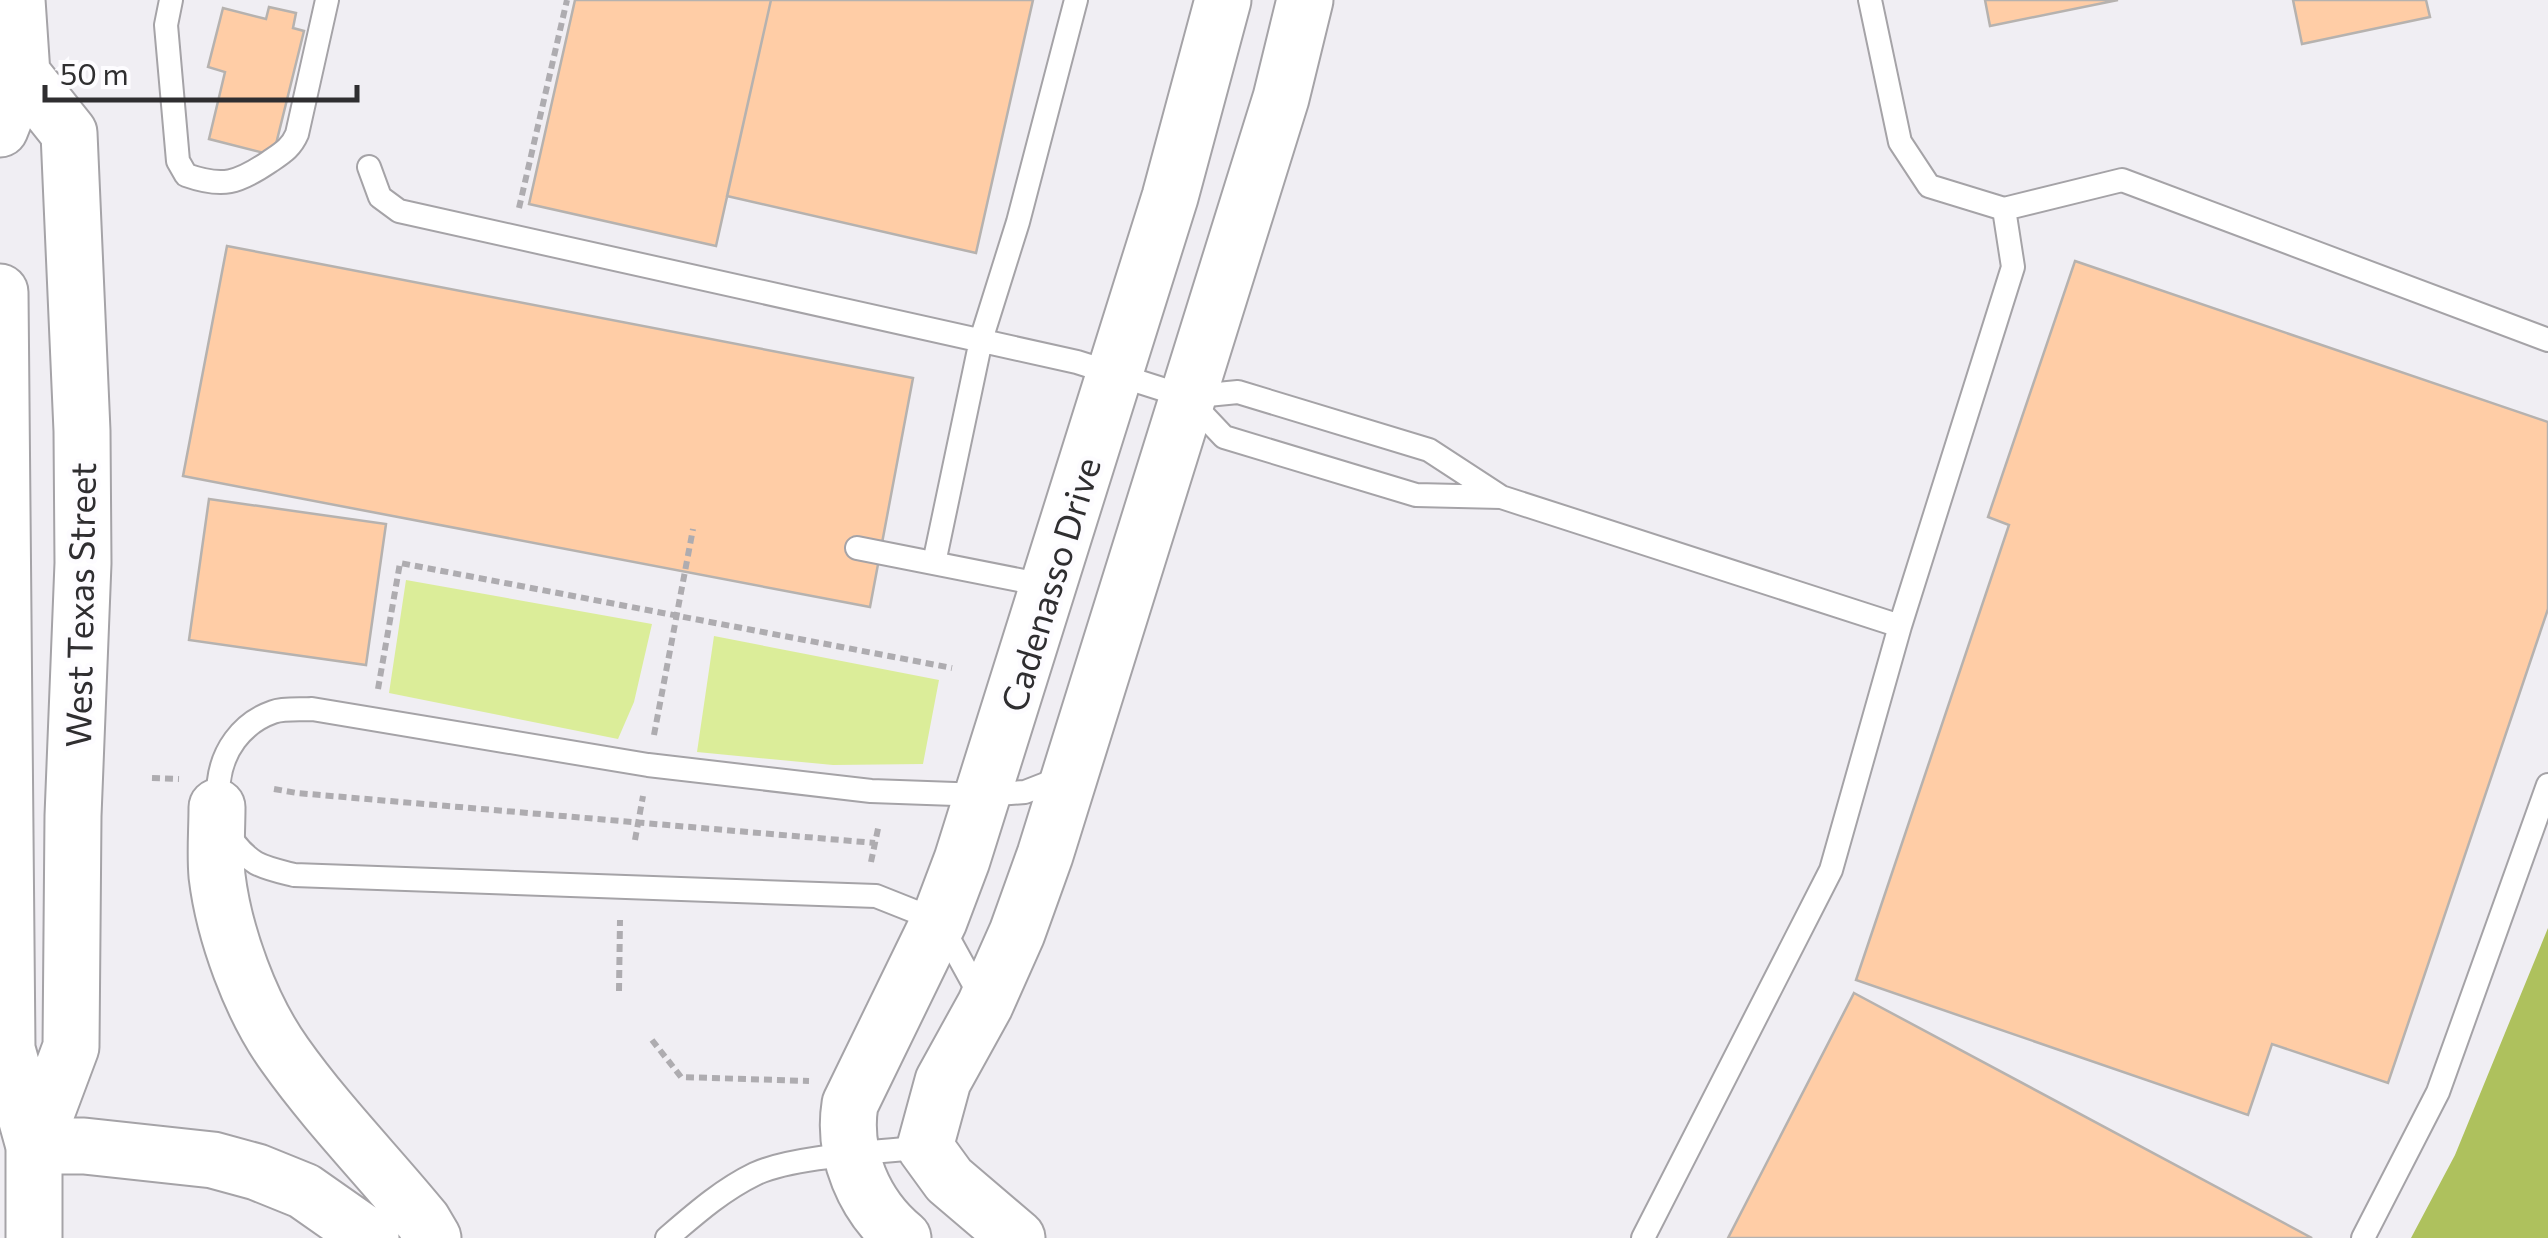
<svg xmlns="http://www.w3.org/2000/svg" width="2548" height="1238" viewBox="0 0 2548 1238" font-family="Commissioner,sans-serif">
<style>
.green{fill:#dbed99}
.forest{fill:#aec15d}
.building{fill:#ffcda6;stroke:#b6b2af;stroke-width:2.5}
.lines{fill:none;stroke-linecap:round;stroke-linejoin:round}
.lane-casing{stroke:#a5a3a7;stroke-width:26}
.secondary-casing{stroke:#a5a3a7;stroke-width:59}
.highway-casing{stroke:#a5a3a7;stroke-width:59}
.path{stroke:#aeacb0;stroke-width:6;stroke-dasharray:8 5;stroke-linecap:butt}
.lane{stroke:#fff;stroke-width:22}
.secondary{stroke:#fff;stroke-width:55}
.highway{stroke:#fff;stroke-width:55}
.labels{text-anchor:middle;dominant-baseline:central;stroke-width:9;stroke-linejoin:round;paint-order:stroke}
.street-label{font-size:35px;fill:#2f2e30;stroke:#fdfcff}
</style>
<rect width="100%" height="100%" fill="#f0eef3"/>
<!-- green -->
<path class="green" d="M406,580L652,624L634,702L618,739L389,693Z
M714,636L939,680L923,764L833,765L697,752Z"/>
<!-- forest -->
<path class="forest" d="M2548,928V1238H2411L2455,1155Z"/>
<!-- building -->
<path class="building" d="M575,0H771L716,246L529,204Z
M771,0H1033L976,253L727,196Z
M1985,0H2118L1990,26Z
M2293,0H2426L2430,17L2302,44Z
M269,7L296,13L293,28L304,31L276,144L264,153L209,139L225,72L208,67L223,8L266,19Z
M227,246L913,378L870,607L183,476Z
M2075,261L2548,422V609L2388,1083L2272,1044L2248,1115L1856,980L2009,525L1988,517Z
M209,499L386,524L366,665L189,640Z
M1854,993L2312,1238H1728Z"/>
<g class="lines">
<defs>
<path id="lane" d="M171,0L166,25L178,161L186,175C223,188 238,183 269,162C282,153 291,148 297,134L327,0
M1870,0L1900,142L1929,186L2004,209L2122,180L2548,340
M369,167L380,197L399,211L1077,362L1187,397L1238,392L1429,450L1501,497L1900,626
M1189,400L1224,437L1416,495L1501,497
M857,548L1049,586
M934,563L981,340L1018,222L1076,0
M983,1001L939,921L876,896L294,875C282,872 267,869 256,863C199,826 208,735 273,712C284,708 301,710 312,709L648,765L871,791L983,795L1025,792L1066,776
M667,1238C695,1214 722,1190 755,1174C793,1156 882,1152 925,1147
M1643,1238L1831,870L1900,626L2013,267L2004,209
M2363,1238L2438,1092L2548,785"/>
<path id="secondary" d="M22,74L69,133L82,431L83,563L73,816L71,1047L34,1146
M0,129L22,74L17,0
M0,292L7,1049L34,1146V1238
M903,1238C864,1206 842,1154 850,1104L939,921L962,860L1170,197L1223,0
M1017,1238L949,1180L925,1147L943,1081L985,1005L1017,933L1045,855L1281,98L1305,0"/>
<path id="highway" d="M217,807C217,830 215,854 217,876C224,934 251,1008 285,1055C326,1113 378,1166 423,1221L433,1238
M34,1146H84L213,1160L257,1172L304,1191L371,1238"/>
</defs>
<!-- lane casing -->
<use href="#lane" class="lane-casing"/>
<!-- secondary casing -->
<use href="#secondary" class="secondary-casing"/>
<!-- highway casing -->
<use href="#highway" class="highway-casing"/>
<!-- path -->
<path class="path" d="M519,208L567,0
M378,689L400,563L952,668
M654,735L693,529
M152,778L179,779
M274,789L297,793L875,843
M635,840L643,796
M871,862L879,824
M619,991L620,920
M652,1040L681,1077L809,1081"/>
<!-- lane -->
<use href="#lane" class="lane"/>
<!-- secondary -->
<use href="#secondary" class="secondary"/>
<!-- highway -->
<use href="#highway" class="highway"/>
</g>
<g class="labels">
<!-- street labels -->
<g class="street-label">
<text transform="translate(1049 584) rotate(-73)">Cadenasso Drive</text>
<text transform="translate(79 605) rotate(-89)">West Texas Street</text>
</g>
</g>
<!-- scale -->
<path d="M45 85v15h312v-15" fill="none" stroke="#2f2e30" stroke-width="5"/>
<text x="60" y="85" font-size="30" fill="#2f2e30" stroke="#fdfcff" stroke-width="8" paint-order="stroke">50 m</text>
</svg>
